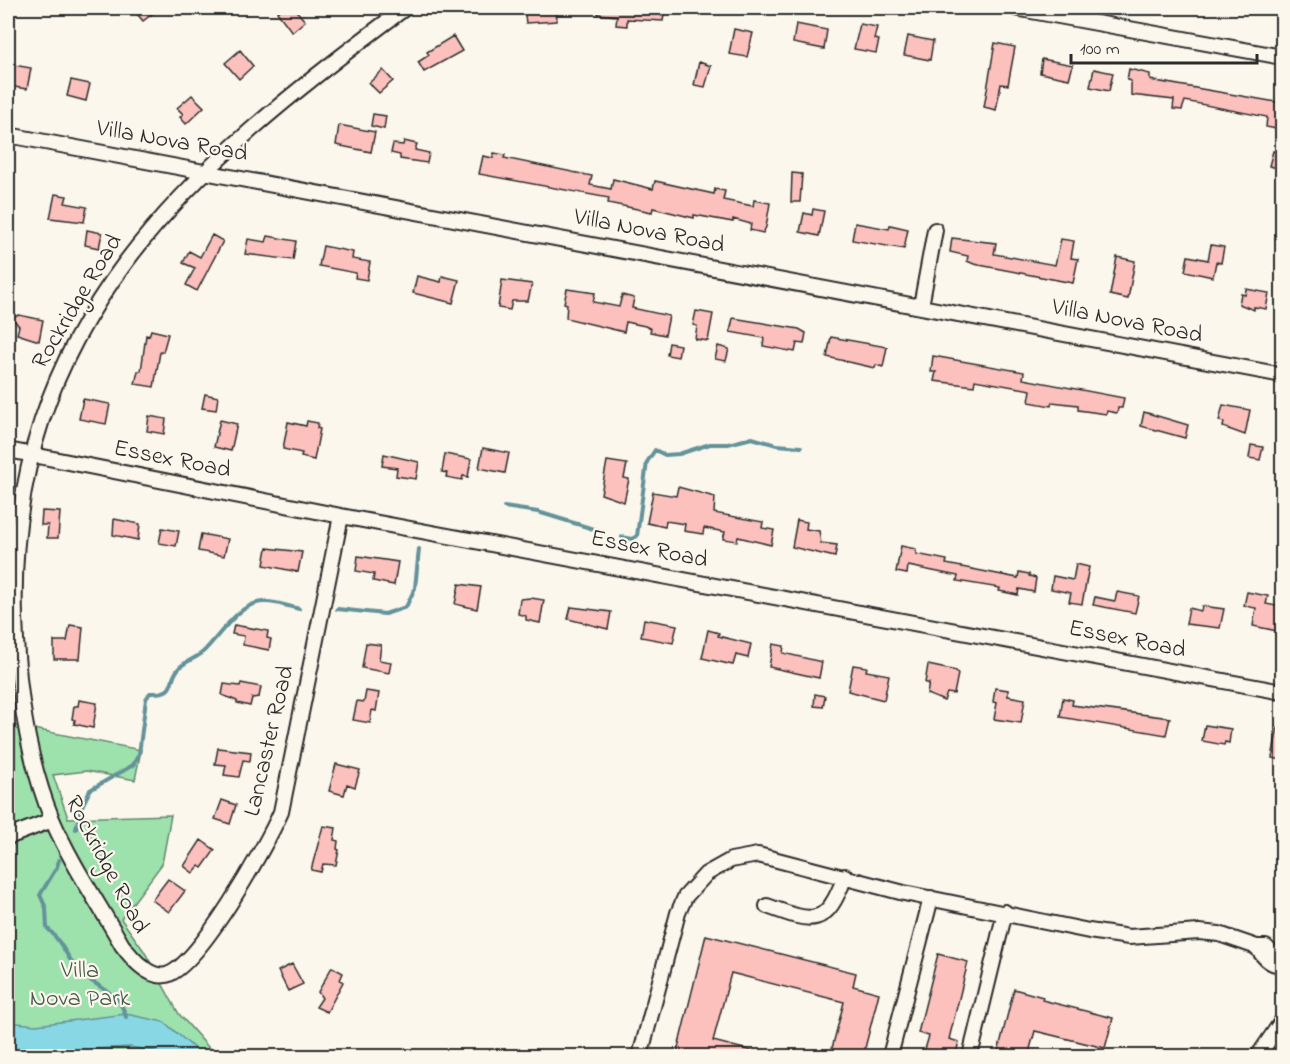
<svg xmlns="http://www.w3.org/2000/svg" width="1290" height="1064" viewBox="0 0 1290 1064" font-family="'Indie Flower',sans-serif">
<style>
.green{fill:#9de1ac;stroke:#64866c;stroke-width:1.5}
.water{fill:#88d7e4;stroke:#63929a;stroke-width:1.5}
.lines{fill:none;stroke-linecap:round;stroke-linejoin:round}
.stream{stroke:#63929a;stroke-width:4}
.building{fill:#fcc0bd;stroke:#2b2b2b;stroke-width:1.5}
.minor-casing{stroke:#2b2b2b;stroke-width:18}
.minor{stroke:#fbf7ec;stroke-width:14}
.labels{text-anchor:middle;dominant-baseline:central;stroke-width:4.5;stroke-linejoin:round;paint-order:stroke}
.street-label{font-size:24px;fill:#2b2b2b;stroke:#fbf7ec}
.park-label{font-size:24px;fill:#48584b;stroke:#fbf7ec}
</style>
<rect width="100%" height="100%" fill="#fbf7ec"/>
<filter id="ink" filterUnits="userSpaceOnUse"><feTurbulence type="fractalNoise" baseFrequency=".0167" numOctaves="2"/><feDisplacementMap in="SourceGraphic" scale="12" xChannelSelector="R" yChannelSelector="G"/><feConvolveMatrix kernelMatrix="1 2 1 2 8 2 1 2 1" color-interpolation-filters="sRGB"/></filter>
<g filter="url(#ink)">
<!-- green -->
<path class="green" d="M8,724L141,750L135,780L86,771L53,775L68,818L171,815L162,864L121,919L144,951L179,1014L216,1056H8Z"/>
<!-- water -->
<path class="water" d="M126,1014L164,1022L203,1056H163L154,1051L130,1047L95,1049L60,1056H8V1022L36,1025Z"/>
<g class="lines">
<!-- stream -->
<path class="stream" d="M504,507L538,512L600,531
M622,537L632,539L637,536L647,462L655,450L665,455L679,454L710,444H728L752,438L777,445L801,447
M337,609L385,614L406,607L415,588L419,549
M76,829L81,808L90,790L133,765L139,754L146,699L150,693C179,694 166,681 180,667C186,661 197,658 203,652C220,636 238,603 263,602C274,601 288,606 299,609
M59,860L57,867L40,895L46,908L47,928C62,940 67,960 81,973C97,988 120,992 126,1017"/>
</g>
<!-- building -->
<path class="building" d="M132,8H160L143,21Z
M283,8H294L305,21L292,32L277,12Z
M524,8H556L557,21L526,23Z
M598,8H665L663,21L627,19V26L616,25L617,16L598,14Z
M796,24L827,30L824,49L793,43Z
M860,24L877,27L874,39L879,40L876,53L854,49Z
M734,29L753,33L747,57L729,54Z
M453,36L462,51L424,72L418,62L429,55L427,52Z
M908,36L933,41L930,60L904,55Z
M995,43L1015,47L1008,85L1001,84L996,110L984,107Z
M240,50L253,66L239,79L225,63Z
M1042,59L1073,65L1069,79L1040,73Z
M699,62L711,66L705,87L694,85Z
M8,64L31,68L27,89L8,86Z
M1094,69L1113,73L1109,91L1090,87Z
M1129,69L1150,74V80L1282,103V130L1266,127L1267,117L1185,101L1182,110L1173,109L1174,100L1131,95V81L1127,80Z
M383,70L393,81L379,93L369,83Z
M71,80L90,84L86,101L67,96Z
M192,95L204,107L186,124L180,117L183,114L177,108Z
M373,114L386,116L384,129L371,126Z
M339,125L375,132L371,152L336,145Z
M404,141L417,144L415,150L429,153L427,163L400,159V155L391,153L393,144L403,145Z
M1273,151L1282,153V169L1269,166Z
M494,153L505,155L504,158L592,176L590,185L611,189L613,179L653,189L655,181L714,194L715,189L725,191L723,200L753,206L754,200L770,203L766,227L763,233L750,230L751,224L733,219V222L694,215V218L653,208L652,212L608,203L609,198L479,174L483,156L493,158Z
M792,173L802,174L800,202H791Z
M55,194L67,196L65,203L87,207L84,222L50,218Z
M813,209L824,211L819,236L800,232L804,213L812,215Z
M855,223L889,229L890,225L908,229L904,249L852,240Z
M87,230L102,233L99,248L85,245Z
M212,235L223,241L197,291L186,285L195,268L183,263L189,251L200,257Z
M268,236L296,241L293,260L245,254L248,239L266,242Z
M952,238L996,243L994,254L1055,265L1061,239L1074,241L1071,258L1078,259L1073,283L974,264L967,261L968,256L950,252Z
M1211,245L1224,247L1221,263L1216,262L1213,277L1185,271L1188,256L1208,260Z
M323,246L353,252L352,259L370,262L367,280L355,278L356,273L319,266Z
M1117,257L1135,261L1128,299L1110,295Z
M417,276L441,282L442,276L459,280L453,303L413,293Z
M502,280L532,284L528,301H512L510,310L498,308Z
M567,289L595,293L593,302L619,307L622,295L634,298L632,308L669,316L665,335L650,332L651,329L645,326L626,322L624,332L566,318L567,304L564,303Z
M1246,289L1269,293L1266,309L1254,307V310L1239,304L1241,294L1245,295Z
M696,311L713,314L708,341L695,339L697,326L693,325Z
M19,315L43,320L39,341L17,334L19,326L12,318Z
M733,318L799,329L806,333L804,344L797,343L795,352L763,346L764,338L730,332Z
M151,330L168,334L163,352H160L154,387L135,384L138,371H141L146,335L149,336Z
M831,337L887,347L883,367L876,365L875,368L827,357Z
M669,343L680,345L678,357L667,355Z
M718,346L729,349L726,361L715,359Z
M933,356L1024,372L1023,379L1124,398L1122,408H1118L1117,413L1107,411L1106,414L1078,410V405L1052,402L1051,406L1029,402L1031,390L975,380L974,386L934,381L936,372H931Z
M205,394L218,397L216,410L202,408Z
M83,399L110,404L106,424L79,419Z
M1223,405L1250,410L1245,435L1223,427L1224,422L1219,421Z
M1144,412L1188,425L1185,438L1141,426Z
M149,416L166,419L164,434L147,431Z
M220,420L237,424L231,451L214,447Z
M307,421L318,423L317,428L320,429L314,460L301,457L302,453L283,449L288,422L306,426Z
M1251,445L1263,447L1260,460L1249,458Z
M483,448L509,453L505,473L479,468Z
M384,454L419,462L416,479L396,476L397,468L382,466Z
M445,454L471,459L468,477L463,476L462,480L446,477L447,473L442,472Z
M607,461L627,464L624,478L629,479L624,502L601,494Z
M678,487L715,497L714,513L763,522L762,528L774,530L771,545L738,537L737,541L723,539L725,532L704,528L703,534L684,531L685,524L666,521L665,527L647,523L653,492L676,496Z
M42,511L60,512L58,538H47L48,525H41Z
M114,519L140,524L138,540L113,535Z
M797,520L807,522L806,529L819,531L821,543L837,545L835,557L792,547Z
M162,528L179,531L176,546L159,543Z
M201,534L228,539L224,556L198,551Z
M901,546L916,549V554L947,560L946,564L1018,578L1019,572L1029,574V576L1036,578L1034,592L1019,589L1018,595L999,591L1000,588L957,581L958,576L908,566L907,574L896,572Z
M267,548L302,552L298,572L264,565Z
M358,556L398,562L394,585L373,581L374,574L356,571Z
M1076,564L1089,567L1082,604L1069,602L1071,593L1051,589L1053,576L1073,580Z
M459,584L481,587L477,609L455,604Z
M1117,592L1139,596L1135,613L1093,605L1095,597L1115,601Z
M1247,592L1268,596L1266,604L1282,607V632L1253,626L1256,608L1244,606Z
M531,598L544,600L540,623L526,620V616L518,614L520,599Z
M1202,606L1224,609L1220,628L1186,624L1189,608L1201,611Z
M571,607L611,612L608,629L568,619Z
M644,619L677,625L673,643L641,637Z
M70,625L83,627L80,659H54V641H67Z
M234,625L268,631L267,638L271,639L269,650L243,645L244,636L232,634Z
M708,630L719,633L718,636L751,644L748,658L736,655L733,665L702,658Z
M366,643L381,645L379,660L391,662L389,673L362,668Z
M773,644L784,646L783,653L822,662L819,678L769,667Z
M853,665L867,667L866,671L889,675L884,700L848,691Z
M928,665L956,671L958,674L954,694L947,693L944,701L927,694L929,683H925Z
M241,683L261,687L259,697L252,698L250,706L237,703V701L222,695L224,684L240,686Z
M995,688L1008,690V696L1025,699L1021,723L994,719L997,703L993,702Z
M366,691L379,693L376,711L372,710L370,723L353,720L357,701L364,702Z
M815,694L825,696L823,707L814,706Z
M1063,698L1073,700L1072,705L1170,718L1166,735L1060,717Z
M79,700L97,703L93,728L74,724L75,720L72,719L74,706H78Z
M1205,725L1231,729L1229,743L1225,742L1224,745L1202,741Z
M1278,726L1282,727V760L1272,758Z
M218,748L251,752L250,761L243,760L239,777L224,775L226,765L215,764Z
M336,764L360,770L355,787L347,784L344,795L329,791Z
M222,800L236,805L230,824L215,819Z
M323,826L336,828L334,840L338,841L337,849L339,850L336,865L323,864L321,872L311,870Z
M201,840L215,850L202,868L199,866L193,873L184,866Z
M168,879L185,891L169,912L152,900Z
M706,935L856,973L853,986L879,993L863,1056H830L844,1002L731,973L713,1041L760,1053L759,1056H676Z
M938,954L968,962L949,1039L959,1042L955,1056H923L929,1036L918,1033Z
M292,964L303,984L288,991L278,971Z
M332,967L343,973L340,980L343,982L327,1012L316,1007L322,998L318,992Z
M1014,989L1043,997L1042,1000L1113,1018L1105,1048L1035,1031L1028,1056H997Z"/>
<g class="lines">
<defs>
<path id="minor" d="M1015,8L1282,57
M8,135L1282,375
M921,306L935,230
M8,450L341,516L1282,692
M341,516L281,812C267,844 198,968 166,975C148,979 131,957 122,945C99,904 70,862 52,819C26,755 17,685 15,617C6,323 189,168 405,8
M8,837L52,820
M767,906C813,923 826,928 845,876
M1282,963L1266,947H1257C1263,957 1271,966 1282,964
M640,1056L678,913L685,897L706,874L731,860L758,855L904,893L1089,931L1129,937L1199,932L1219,934L1257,947
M890,1056L931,898
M970,1056L1005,912
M1258,1056L1282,1021"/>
</defs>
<!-- minor casing -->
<use href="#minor" class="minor-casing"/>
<!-- minor -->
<use href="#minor" class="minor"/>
</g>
</g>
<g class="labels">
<!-- street labels -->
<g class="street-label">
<text transform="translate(172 142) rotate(10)">Villa Nova Road</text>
<text transform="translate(649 232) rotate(11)">Villa Nova Road</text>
<text transform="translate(78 302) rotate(-59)">Rockridge Road</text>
<text transform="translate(1127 322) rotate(11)">Villa Nova Road</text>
<text transform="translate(172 460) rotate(11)">Essex Road</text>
<text transform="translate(649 550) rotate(11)">Essex Road</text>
<text transform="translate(1127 640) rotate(11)">Essex Road</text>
<text transform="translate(270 741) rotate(-77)">Lancaster Road</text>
<text transform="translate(106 865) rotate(62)">Rockridge Road</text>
</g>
<!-- park labels -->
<g class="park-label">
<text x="80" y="971">Villa<tspan x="80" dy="28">Nova Park</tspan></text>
</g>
</g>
<!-- margin -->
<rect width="1290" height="1064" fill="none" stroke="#fbf7ec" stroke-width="30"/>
<rect x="15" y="15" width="1260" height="1034" fill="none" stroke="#2b2b2b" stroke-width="2" filter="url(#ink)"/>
<!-- scale -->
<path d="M1071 54v9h186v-9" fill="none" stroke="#2b2b2b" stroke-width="3"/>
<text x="1080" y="54" font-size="18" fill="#2b2b2b" stroke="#fbf7ec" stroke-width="4.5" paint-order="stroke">100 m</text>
</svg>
